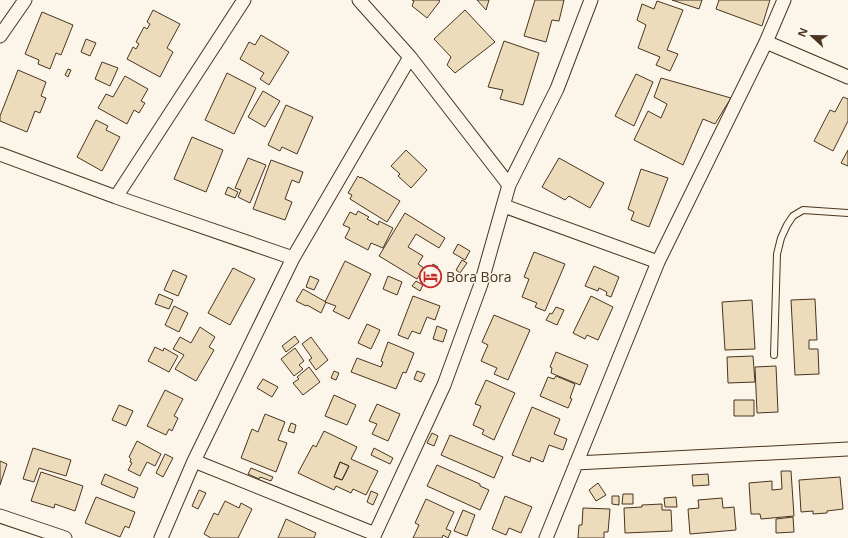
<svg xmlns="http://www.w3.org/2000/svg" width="848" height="538" viewBox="0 0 848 538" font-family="'Open Sans',sans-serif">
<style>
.building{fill:#ecdcbc;stroke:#4a3520;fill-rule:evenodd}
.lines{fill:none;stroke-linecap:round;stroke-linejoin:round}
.lane-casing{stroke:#4a3520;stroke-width:8}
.street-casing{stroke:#4a3520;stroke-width:15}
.lane{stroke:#fbf6e9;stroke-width:6}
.street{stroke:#fbf6e9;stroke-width:13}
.labels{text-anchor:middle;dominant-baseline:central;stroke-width:3;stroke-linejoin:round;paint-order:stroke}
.poi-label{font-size:14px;fill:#4a3520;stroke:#fbf6e9;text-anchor:start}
</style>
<rect width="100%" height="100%" fill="#fbf6e9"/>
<!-- building -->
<path class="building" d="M412,0H438L440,1L427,18L412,6L414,1Z
M477,0H489L486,10Z
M535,0H564L559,21L552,20L546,42L524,36Z
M672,0H702L699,9Z
M719,0H770L762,26L716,9Z
M657,1L683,10L667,50L678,54L670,71L656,65L660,57L638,48L646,25L637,20L642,4L654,9Z
M153,10L180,24L167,48L173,52L160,77L127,59L133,47L136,49L139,44L136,42L144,27L147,29L150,24L147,22Z
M465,10L495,42L455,73L447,65L451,57L434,39Z
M42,12L73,25L61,55L56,53L50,69L38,64L39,60L25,54Z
M261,35L289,52L269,85L260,79L264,73L240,59L249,42L255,45Z
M86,39L96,43L90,56L81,52Z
M504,41L539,53L523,105L500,99L503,90L488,87Z
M102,62L118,68L110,86L95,79Z
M68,69L71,70L68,77L65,75Z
M18,70L46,82L41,96L46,98L40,113L35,111L27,132L0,121V116Z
M227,73L256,88L234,134L205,120Z
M636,74L653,82L634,126L615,116Z
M125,76L148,89L141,101L145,103L139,113L134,110L127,124L98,108L106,94L113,97Z
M661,78L731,98L715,124L703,119L683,165L634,140L648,111L661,118L667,104L654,97Z
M263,91L280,101L265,127L248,117Z
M843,97L848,99V121L833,151L814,141L830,110L835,112Z
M286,105L313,117L297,154L282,147L280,151L268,145Z
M96,120L108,126L106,130L120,137L102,171L77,157Z
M192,137L223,150L206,192L174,179Z
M406,150L427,170L411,188L398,176L400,174L391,166Z
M848,150V166L841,163Z
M248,158L266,165L250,203L238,197L241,190L235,188Z
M559,158L604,183L590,208L569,196L565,200L542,187Z
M271,160L303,172L299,183L292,180L285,199L292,202L285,220L253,209Z
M641,169L668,178L649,227L631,220L634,212L628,209Z
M358,176L360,178L361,177L400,201L387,222L350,199L352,195L348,193Z
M228,187L238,192L235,198L225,194Z
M358,211L369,217L367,219L378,225L379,221L393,228L383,248L371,243L368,250L345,238L350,228L343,225L350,212L356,215Z
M405,213L445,238L439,248L416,234L408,247L423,256L418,264L424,268L417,279L379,256Z
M458,244L470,251L465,260L453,253Z
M534,252L565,264L545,311L535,307L537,303L522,297L529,279L524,277Z
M462,260L467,263L460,273L456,270Z
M345,261L371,274L349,319L333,311L336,306L325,302Z
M433,264L438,267L435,272L430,270Z
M594,266L619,277L611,297L606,295L607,292L599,288L598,291L585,286Z
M233,268L255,279L230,325L208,313Z
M173,270L187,276L178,296L164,290Z
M310,276L319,280L314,290L306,287Z
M388,276L402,282L397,295L383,289Z
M416,281L423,285L420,291L412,286Z
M303,289L326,302L321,313L307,305L306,306L296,301Z
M159,294L173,300L169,309L155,304Z
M413,296L440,306L435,320L427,317L420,334L412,331L408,339L398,335Z
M591,296L613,307L598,340L587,335L585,339L573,333Z
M815,299L817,340H809V349H818L819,374L795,375L791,300Z
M752,300L755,349L725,350L722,302Z
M174,306L188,313L179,332L165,325Z
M556,307L564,310L557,325L546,320L550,313L552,314Z
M494,315L530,330L508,380L494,374L497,368L481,361L488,345L482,342Z
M367,324L380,330L371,349L358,343Z
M437,326L447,330L443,342L433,339Z
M200,327L215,337L209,347L214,350L196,381L175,369L184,355L173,349L180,337L191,343Z
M295,336L299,342L286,352L282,346Z
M311,337L328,360L316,370L309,360L312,358L302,344Z
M388,342L414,353L406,373L403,372L396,389L351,372L357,358L381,367L383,362L381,361Z
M155,347L163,351L164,348L178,356L169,372L148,361Z
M295,348L304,361L299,365L303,369L294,376L281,359Z
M556,352L588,365L580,385L551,373L552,368L550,367Z
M753,356L755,382L728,383L727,357Z
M776,366L778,412L757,413L755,367Z
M309,367L320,382L303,395L293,383L299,379L297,377Z
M334,371L339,373L336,380L331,378Z
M417,371L425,374L421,382L414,379Z
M556,376L575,384L570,398L572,399L568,408L540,396L548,377L554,379Z
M263,379L278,387L272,397L257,388Z
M486,380L515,393L494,440L482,434L484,430L473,425L481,406L475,404Z
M165,390L183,399L174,416L178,418L172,431L169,429L166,435L147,426Z
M334,395L356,405L347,425L325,416Z
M734,400H754V416H734Z
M377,404L400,414L388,441L372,434L377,424L369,421Z
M119,405L133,411L126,426L112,420Z
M532,407L560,419L554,434L567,439L563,450L549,445L543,462L531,457L530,462L512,455Z
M265,414L285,422L278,440L287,443L276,472L241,458L252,429L258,432Z
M291,423L296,425L294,433L288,431Z
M324,431L357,447L351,459L378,471L366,495L353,489L351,493L336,486L334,490L298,473L313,445L316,447ZM340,462L349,466L342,480L334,477Z
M432,433L438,436L434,446L427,443Z
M450,435L503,457L494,478L441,455Z
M137,441L161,454L155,466L147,462L140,476L128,470L132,463L130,462L131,459L129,457Z
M33,448L71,460L66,476L39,468L34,482L23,479Z
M374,448L393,458L390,464L371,455Z
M165,454L173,458L163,477L156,473Z
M0,461L7,464L0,485Z
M340,462L349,466L342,480L334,477Z
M437,465L480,484V486L489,490L480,510L427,486Z
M251,468L273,477L271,481L260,477L259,479L248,474Z
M781,471H791L794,516L761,519L760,514H751L749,483L772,481V490L782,489Z
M41,472L83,486L75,511L55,504L54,508L31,501Z
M105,474L138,488L134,498L101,484Z
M708,474L709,485L693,486L692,475Z
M840,477L843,509L827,511V513L813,514V511L801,512L799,480Z
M598,483L606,495L596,501L589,490Z
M199,490L206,493L198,509L192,506Z
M371,491L378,494L373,505L367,502Z
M623,494H633V504H622Z
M505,496L532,507L521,533L509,528L506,535L492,529Z
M612,496H619V505L612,504Z
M96,497L135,512L129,528L125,526L120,537L85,523Z
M676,497L677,507H665L664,498Z
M722,498L723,508L734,507L736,530L690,534L688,509L699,508L698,500Z
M426,499L454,512L446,529L451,531L448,538L443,535L442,538H413L419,525L415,523Z
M225,501L239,508L241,503L252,509L238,538H211L204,534L214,513L218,515Z
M662,504V510H671L672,531L625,533L624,508L642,507V505Z
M583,508L610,509L608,532H604V538H578L579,525H582Z
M463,510L475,515L467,536L454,531Z
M793,517L794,532L776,533V519Z
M286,519L316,533L314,538H278Z"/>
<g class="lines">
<defs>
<path id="lane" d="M774,355L777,254L781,238L787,225L793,216L803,210L848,213"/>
<path id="street" d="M359,0L410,57L509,185
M0,36L25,0
M766,42L848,77
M0,154L116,197L244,0
M116,197L293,258
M504,206L658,262
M194,461L375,534
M576,463L848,449
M0,516L65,538
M161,538L194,461L293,258L410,57
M373,538L444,385L481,284L509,185L557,89L591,0
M546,538L658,262L766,42L784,0"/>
</defs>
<!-- lane casing -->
<use href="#lane" class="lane-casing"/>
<!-- street casing -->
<use href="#street" class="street-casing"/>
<!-- lane -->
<use href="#lane" class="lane"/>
<!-- street -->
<use href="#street" class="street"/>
</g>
<!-- icons -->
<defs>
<symbol id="hotel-ring" viewBox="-11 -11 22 22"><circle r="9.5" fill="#fbf6e9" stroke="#c62828" stroke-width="1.5"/><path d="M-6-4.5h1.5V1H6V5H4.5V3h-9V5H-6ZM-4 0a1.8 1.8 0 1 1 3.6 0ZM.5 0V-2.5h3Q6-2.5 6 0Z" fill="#c62828"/></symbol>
</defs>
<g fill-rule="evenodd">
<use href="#hotel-ring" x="418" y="264" width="25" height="25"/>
</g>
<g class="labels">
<!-- poi labels -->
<g class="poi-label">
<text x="446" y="276">Bora Bora</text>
</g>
</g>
<!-- north arrow -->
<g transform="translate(812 36) rotate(292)" stroke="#fbf6e9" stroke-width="3" paint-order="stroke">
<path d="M0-3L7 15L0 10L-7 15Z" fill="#4a3520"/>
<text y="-6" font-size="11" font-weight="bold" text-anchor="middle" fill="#4a3520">N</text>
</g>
</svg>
